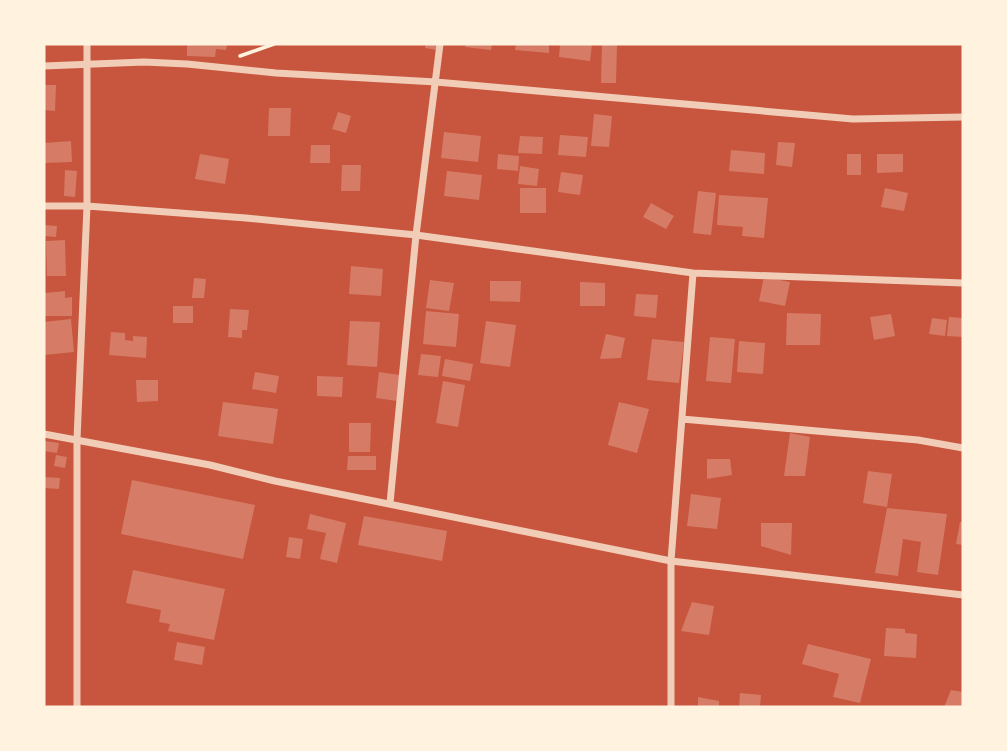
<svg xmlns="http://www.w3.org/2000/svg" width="1007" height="751" viewBox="0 0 1007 751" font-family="'Archivo Narrow',sans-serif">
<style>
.building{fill:#d67c66}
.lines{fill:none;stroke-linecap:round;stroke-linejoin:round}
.path{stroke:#fff3e0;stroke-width:3.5}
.minor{stroke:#f1ccb7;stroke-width:7}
</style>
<rect width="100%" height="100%" fill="#c8553d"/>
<!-- building -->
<path class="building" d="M187,44H227L226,50L216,49L215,57L187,56Z
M426,44H437V50L425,48Z
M466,44H492L491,50L465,47Z
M516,44H549V53L515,50Z
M560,44H592L590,61L559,57Z
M602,44H617L616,83H601Z
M44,85H56L55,111L44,110Z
M269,108H291L290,136H268Z
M338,112L351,116L346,133L332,129Z
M594,114L612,116L609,147L591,146Z
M444,132L481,136L478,162L441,158Z
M560,135L588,137L586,157L558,155Z
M520,136L543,137L542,154L518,153Z
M71,141L72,162L44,163V143Z
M778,142L795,143L792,167L776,165Z
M311,145H330V163H310Z
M731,150L765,153L764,174L729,171Z
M200,154L229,159L225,184L195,179Z
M498,154L519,156L518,171L497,169Z
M847,154H861V175H847Z
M877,154H903V172L877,173Z
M342,165H361L360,191H341Z
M520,166L539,169L537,186L518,184Z
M65,170L77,171L75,197L64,196Z
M447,171L482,175L479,200L444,196Z
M561,172L583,175L580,195L558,192Z
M520,188H546V213H520Z
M885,188L908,193L904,211L881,207Z
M698,191L716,193L711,235L693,233Z
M719,195L768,198L764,238L742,236L743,227L717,225Z
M651,203L674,216L666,229L643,217Z
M44,225L57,226L56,237L44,236Z
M65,240L66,276H47L46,241Z
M351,266L383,269L381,296L349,294Z
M764,277L790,282L785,306L759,301Z
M194,278L206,279L204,298H192Z
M430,280L454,283L449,311L426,308Z
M490,281H521L520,302L490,301Z
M580,282L605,283V306H580Z
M65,291V298L72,297V316H44V293Z
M636,294L658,295L656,318L634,316Z
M173,306H193V323H173Z
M230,309L249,310L247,330H242V338L228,337Z
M426,311L459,314L456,347L423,344Z
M787,313L821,314L820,345H786Z
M891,314L895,336L874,340L870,317Z
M949,317L963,318V337L947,336Z
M932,318L947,320L945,336L929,334Z
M71,319L74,352L44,355V322Z
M350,321L380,322L377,367L347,365Z
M486,321L516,325L510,367L480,363Z
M111,332L125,333V340L133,341V336L147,337L146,358L109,355Z
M606,334L625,338L621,358L600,359Z
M710,337L735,339L731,383L706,381Z
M652,339L684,342L679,383L647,380Z
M739,341L765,343L763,374L737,372Z
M421,354L441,356L438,377L418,375Z
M445,359L473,364L470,381L442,376Z
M255,372L279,376L276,393L252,389Z
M379,372L400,375L397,401L376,398Z
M317,376L343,377L342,397L317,396Z
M136,380H158V401L137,402Z
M443,381L465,385L458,427L436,423Z
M223,402L278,409L273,444L218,436Z
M619,402L649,409L637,453L608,445Z
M349,423H371L370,452H349Z
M790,433L810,437L805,476H784Z
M44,441L59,443L57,453L44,451Z
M56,455L67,457L65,468L54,466Z
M348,456H376V470H347Z
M707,459H730L732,475L707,479Z
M868,471L892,474L887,507L863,503Z
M44,477L60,478L59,489L44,488Z
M132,480L255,505L243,559L121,534Z
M691,494L721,498L717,529L687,526Z
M887,508L947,514L938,575L917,572L921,542L903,539L898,576L875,573Z
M310,514L346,523L337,563L320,559L326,533L307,529Z
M364,516L447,531L442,561L358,545Z
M960,522H963V545L956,544Z
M761,523H792L791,555L761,546Z
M289,537L303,539L300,559L286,557Z
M133,570L225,589L214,640L168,631L170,624L159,622L161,610L126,603Z
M692,602L714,606L709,635L681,631Z
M886,628L905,629V633L917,634L916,658L884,656Z
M177,642L205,647L202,665L174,660Z
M808,644L871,659L860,703L833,697L839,674L802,664Z
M951,690L963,692V707H944Z
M740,693L761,695L760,707H739Z
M698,697L719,701V707H698Z"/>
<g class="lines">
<!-- path -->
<path class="path" d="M240,56L274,44"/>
<!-- minor -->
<path class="minor" d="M44,66L144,62L187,64L276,73L436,82L853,119L963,117
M44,206H87L246,218L416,235L693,273L963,283
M682,419L918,440L963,448
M44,434L210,465L275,481L671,561L963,595
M390,503L416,235L440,44
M77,707V439L87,206V44
M671,707V561L693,273"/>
</g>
<!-- border -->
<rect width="1007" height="751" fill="none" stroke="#fff3e0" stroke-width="91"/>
</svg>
